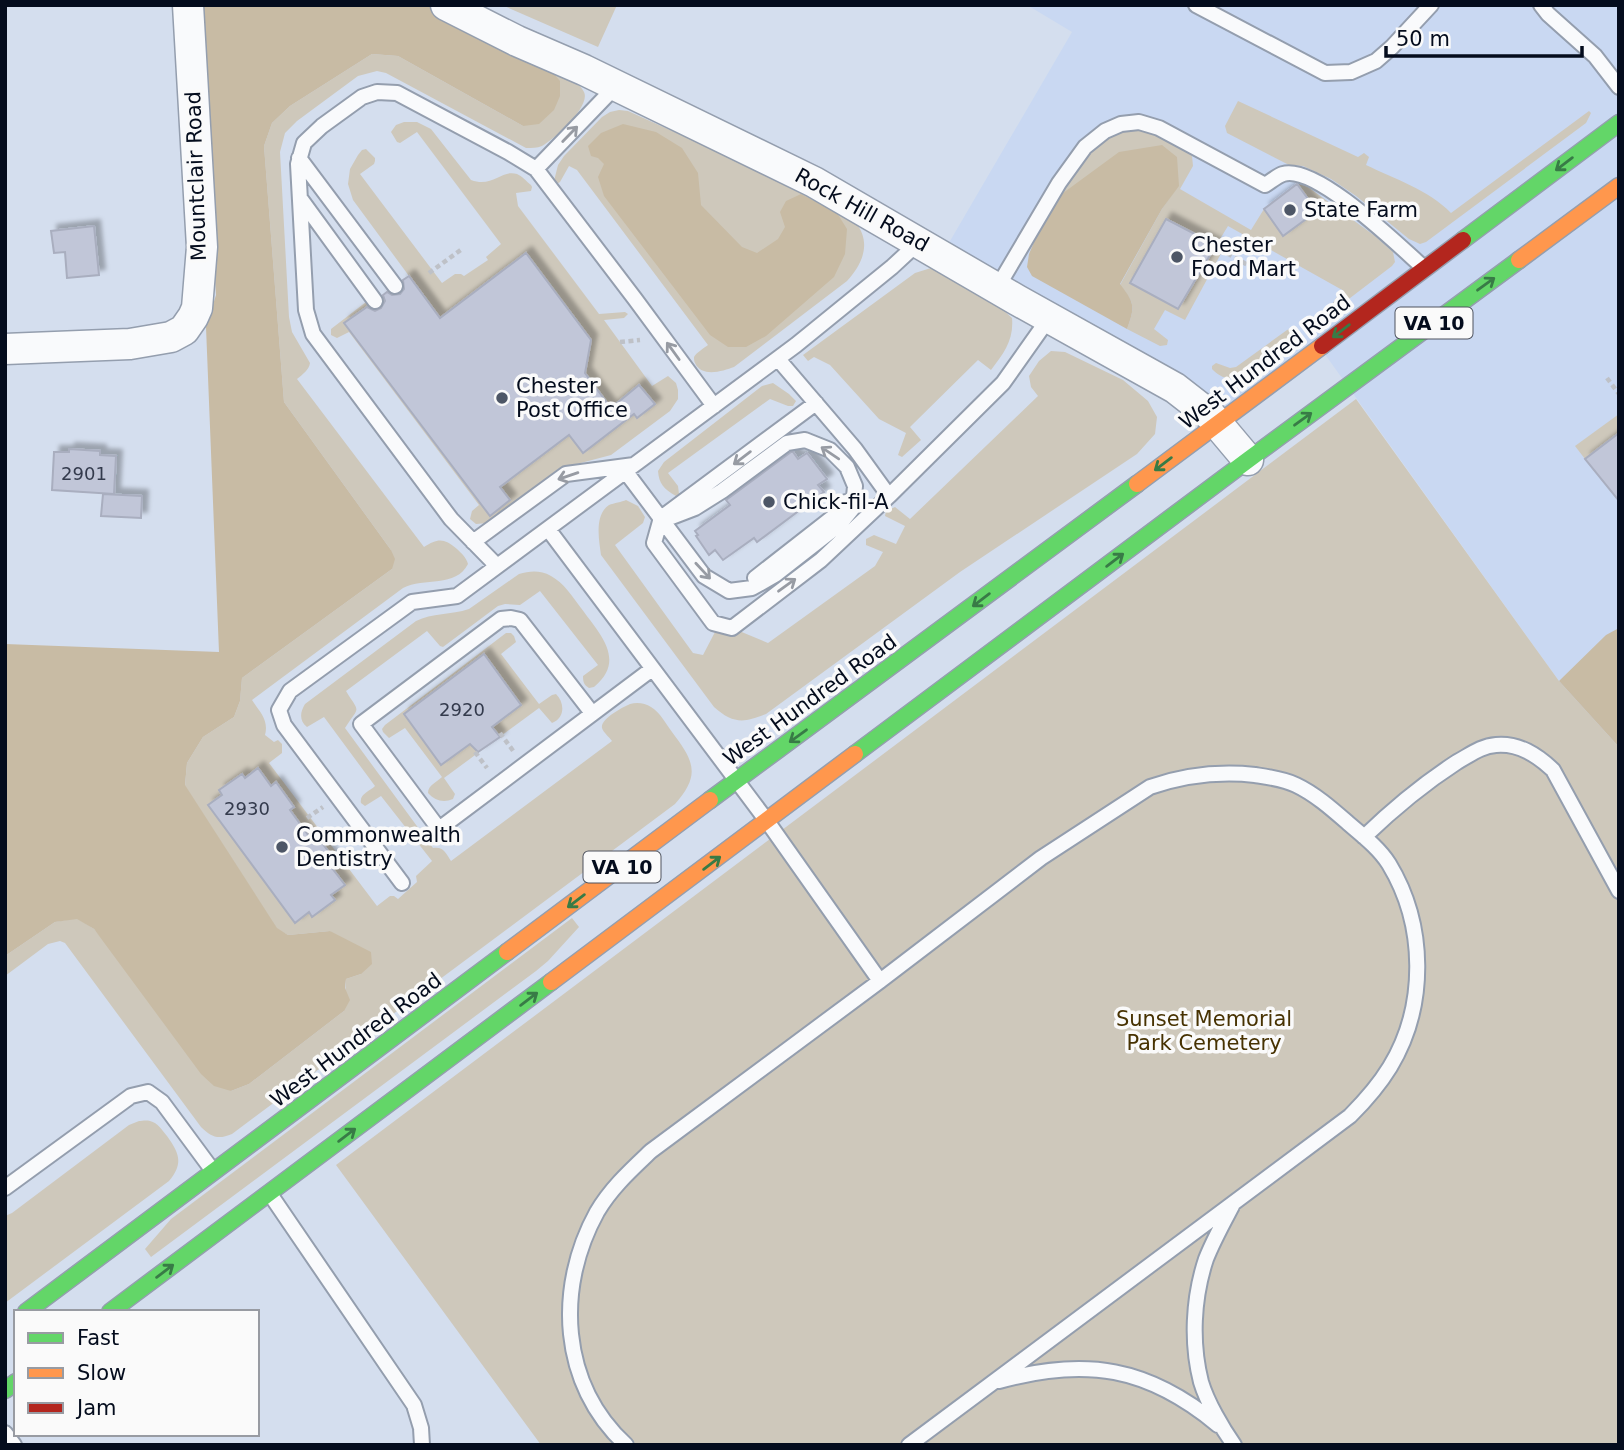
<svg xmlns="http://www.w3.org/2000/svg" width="1624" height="1450" viewBox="0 0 1624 1450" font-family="'DejaVu Sans',sans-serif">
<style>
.built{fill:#c9d8f2}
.green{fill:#cec8bb}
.forest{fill:#c8bba4}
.building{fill:#c1c6d8;stroke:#a9aebf;stroke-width:2;filter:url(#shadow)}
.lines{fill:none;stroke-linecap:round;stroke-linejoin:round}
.lane-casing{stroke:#949eae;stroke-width:18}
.street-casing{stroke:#949eae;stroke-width:33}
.fast-casing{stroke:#949eae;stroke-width:19}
.slow-casing{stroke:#949eae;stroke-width:19}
.jam-casing{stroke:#949eae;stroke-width:19}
.path{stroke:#bec1c7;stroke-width:4.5;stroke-dasharray:5 3.5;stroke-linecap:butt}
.lane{stroke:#f9fafc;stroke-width:14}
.street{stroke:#f9fafc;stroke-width:30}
.fast{stroke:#63d668;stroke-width:16}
.slow{stroke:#ff974d;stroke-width:16}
.jam{stroke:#b3261e;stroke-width:16}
.oneway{stroke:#979ba3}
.oneway2{stroke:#387b46}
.poi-dot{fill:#4d5666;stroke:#fafafa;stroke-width:2.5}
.labels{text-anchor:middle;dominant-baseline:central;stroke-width:7;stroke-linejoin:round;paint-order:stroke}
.number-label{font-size:18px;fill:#333a4c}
.shield{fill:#fafafa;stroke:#4e535f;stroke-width:2}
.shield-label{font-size:19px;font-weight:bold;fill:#040c1d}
.street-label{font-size:21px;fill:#040c1d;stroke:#fafafa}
.poi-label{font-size:21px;fill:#040c1d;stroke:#fafafa;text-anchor:start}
.park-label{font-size:21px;fill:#473202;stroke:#fafafa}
</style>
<defs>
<filter id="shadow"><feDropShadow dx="6" dy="-6" stdDeviation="2" flood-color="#0004"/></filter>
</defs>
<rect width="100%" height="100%" fill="#d4deee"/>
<!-- built -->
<path class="built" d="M1027,5H1619V747L1559,681L1319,346L1219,422L943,253L1072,32Z"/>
<!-- green -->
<path class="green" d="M502,5H617L598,47Z
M372,54L398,56L523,126L548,67C560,73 578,79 584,92C591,106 555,139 542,146C537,148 532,148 526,148L386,73L377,71L358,76L297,121L285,133L280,152L289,317L292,332L310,363C309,370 303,374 297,379L424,547C438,538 444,538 457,549C462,554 466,557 468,564C456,588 424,577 403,588L252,700C260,712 269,720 265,735L274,742L278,740L282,744V753L269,763L377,906L390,896H394L398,899L417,882L416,876L432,861L381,796L365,806L361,803C359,794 370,791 375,786L324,717L307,727C299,721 300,712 305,704L416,621C432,613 451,615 469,609L519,574C530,571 540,570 551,576C564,583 572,596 581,608C599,633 627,660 594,687L589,688C584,685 583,682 583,676L598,665L540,591L520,605L505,604L498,606L443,647L440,646L427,631L346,691C360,714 360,705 345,728L433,848C443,846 446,853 451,861L612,741C609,737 603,732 602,728C600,719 623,707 630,704C637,702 645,703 651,707C660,712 666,724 672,732C694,761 701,775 675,804L232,1134C218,1140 211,1137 201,1127L65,943L60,941L48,944L5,976V956L55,922L77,918L94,929L231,1091L249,1084L344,1011L346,979L361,974L330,931L288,935L277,929L185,786L187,763L203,737L234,717L240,701L242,678L392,569L391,550L284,402L264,146L272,123L290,106Z
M1238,101L1358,157L1364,153L1369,157L1366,165C1395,179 1429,190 1451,213L1589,111L1591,113L1586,123L1426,242L1420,244L1409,239L1356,196L1331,179L1303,166L1289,165L1227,133L1225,126Z
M619,110L628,111L834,204C841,210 850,216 856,223C872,243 862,265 847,281L734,367C723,371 702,378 695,363C694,361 694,359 694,357C696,353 704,348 708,345L577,170L569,166L560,182L557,184L554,181L558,165L564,156L602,117L610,112Z
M404,122H417L431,129L471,180C493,188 502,169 517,174C522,176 526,181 531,185L532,187L531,191L516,193L518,206L599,314L625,312L628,314L624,318L604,320L652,386L668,376L676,383L678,390V399L670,411L611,455L558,469L488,523L476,524L470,519L472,511L479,505L349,332L337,338L331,335V329L366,302L369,305L409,276L353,200L348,184L350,169L358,155L362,150L366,149L375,158V161L374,164L360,174L442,283L455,274H461L464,276L488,260L486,257L501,244L417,132L400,143L397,142L391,132L396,125Z
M1139,131C1159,134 1177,142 1192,156L1193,166L1180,189L1251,230L1264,209L1283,235L1317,211L1298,184L1308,187L1375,236L1393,252L1395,262L1392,266L1337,308L1333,303L1336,298L1344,291L1228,226L1217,244L1224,248L1185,320L1165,310L1154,329L1168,340L1167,345L1160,346L1127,329C1135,307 1135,303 1120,285L1162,209L1178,186L1059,196C1074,174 1094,139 1122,132C1127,130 1134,131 1139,131Z
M931,268L955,274L1000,307L1012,318C1014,340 1004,353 991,370L978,360L910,427L921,440L902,457L898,455L906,433L879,419L830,365L814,357L808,361L803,355L915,273Z
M1290,329L1296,334C1291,348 1248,377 1232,378C1224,379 1218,375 1212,369V366L1216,363L1230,368L1236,367L1287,330Z
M1051,351L1065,352L1123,380L1148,401L1157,417L1155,434L1137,454L960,572L766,714C744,723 733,724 714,707L601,555C599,540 594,515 609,505C614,503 622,502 626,500L638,506L645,517L643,523L615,545L693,653L703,655L715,632L732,628L768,643L875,566L883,552L866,545V539L874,535L896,544L905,526L885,516L886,511L895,507L910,519L1038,396L1031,387L1029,376L1039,361Z
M773,383L789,394L796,401L793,406H788L770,399L668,473L678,486L679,494L676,496C664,489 659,484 658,471L664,462L762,386Z
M1356,399L1559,681L1619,747V1445H541L336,1165Z
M1619,414V461L1585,459L1575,446Z
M506,633H511L514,636L516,642L501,654L539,704L552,695L556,694C565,703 565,718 552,723L539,708L444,778L455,794L453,799C444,803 435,801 428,793C428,785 437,782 442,777L405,728L389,738L383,732L382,729L385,725Z
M572,918L579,927L548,961L536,971L151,1257L145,1249L171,1219Z
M139,1121C142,1121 146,1120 150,1121C158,1123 162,1130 167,1136C179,1153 184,1163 169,1181L5,1303V1216L12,1213L129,1125Z"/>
<!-- forest -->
<path class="forest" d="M197,5H431L548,67L560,81V96L554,110L539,124L523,126L398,56L372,54L290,106L272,123L264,146L284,402L391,550L395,559L392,569L242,678L240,701L234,717L203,737L187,763L185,785L277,928L288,935L330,931L371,952L372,964L361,974L346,979L345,988L350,1000L344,1011L249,1084L231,1091L214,1086L201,1074L94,929L77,919L55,922L5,956V644L219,652L206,327L216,295Z
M623,124L656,132L682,148L698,173L701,205L742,247L757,253L778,239L785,227L780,212L786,201L801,194L837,213L847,229L845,254L834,277L766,336L746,347H728L710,335L604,196L598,177L604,164L598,158L591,156L588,146L601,133Z
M1162,145L1177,157L1179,186L1162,209L1120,284C1135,303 1135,307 1127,329L1032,276L1027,267L1029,254L1040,228L1059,196L1119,152Z
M1619,628V747L1559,681L1606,635Z"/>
<!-- building -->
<path class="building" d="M1297,184L1317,211L1283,236L1264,209Z
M1166,219L1216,245L1178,309L1130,283Z
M94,226L99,275L67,278L65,252L54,253L51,231Z
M526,253L591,340L585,373L611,408L639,385L655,404L637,418L634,414L583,453L569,435L500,487L510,500L490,516L344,323L367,307L375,311L381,308L385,301L383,295L387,292L392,295L400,294L404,289L403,280L409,276L440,318Z
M1619,433V501L1585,459Z
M69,449L100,451V455L116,456L114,494L52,490L54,452H69Z
M791,452H793L798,459L807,453L827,479L818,485L824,492L757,542L754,538L723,560L715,550L709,555L696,536L698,535L695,531L730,505L726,500Z
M103,494L142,496L141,518L101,516Z
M484,654L521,705L492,727L500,737L478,752L470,744L441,765L404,714Z
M258,768L271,786L276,782L294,807L290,810L314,843L319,839L337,863L332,868L345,885L331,895L335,900L312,917L309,912L295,923L208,805L222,795L219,790L242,774L245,778Z"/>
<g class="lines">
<defs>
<path id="lane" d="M1196,5L1325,73L1351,72L1376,61L1392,47L1431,5
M1541,5L1548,14L1595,56L1619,87
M616,86L536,169L635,299L714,406
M299,158L395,286
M300,198L375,301
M997,288L1059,183L1085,147L1105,131L1121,124L1139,122L1159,128L1265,185C1270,182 1277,176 1283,174C1316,164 1399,246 1424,268
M778,359L855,449L889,496
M816,403L661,518L654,543L713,623L732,628L821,560L889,496L1003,383L1049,318
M626,472L704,576L729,591L752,588L775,575L839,525L853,508L855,486L847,467L830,450L805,440L787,443L722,491L695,508L669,518
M548,529L767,821L880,981
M473,542L566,474L634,465
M497,566L451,519L313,334L306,310L298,164L304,143L322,126L362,97L377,92L397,93L508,152L536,169
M755,578L842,510L846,502
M592,713L520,620L511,618L501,619L361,724L439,829L652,669
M1364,837C1393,809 1423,784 1457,762C1470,755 1481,746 1496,745C1519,743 1537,755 1553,770L1619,891
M402,883L284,725L279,710L290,691L412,602L457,596L796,345L892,267L919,242
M5,1188L131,1096L148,1092L162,1102L213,1171
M270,1194L414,1405L421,1428L422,1445
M1232,1206C1223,1223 1213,1241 1206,1259C1193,1298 1191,1343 1201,1382C1207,1402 1222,1428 1234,1445
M999,1381C1086,1357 1148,1367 1218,1425
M5,1433L14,1445
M626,1445C560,1384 555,1288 597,1212C611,1188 631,1170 651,1151L880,981L1041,858L1150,787C1185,775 1218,771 1255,775C1268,777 1284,779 1296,785C1315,794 1332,809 1348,823C1362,835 1379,848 1389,864C1426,925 1427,1006 1390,1067C1379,1085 1365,1101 1350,1116L909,1445"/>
<path id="street" d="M446,5L517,41L584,70L814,182L1017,300L1175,388L1211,416L1248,460
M5,349L130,344L171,337L184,330L193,317L197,308L202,247L188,5"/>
<path id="fast" d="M1463,240L1619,123
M855,754L1248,460L1519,260
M710,800L1137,484
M26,1312L507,952
M110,1312L551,982
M5,1390L16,1382"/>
<path id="slow" d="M1519,260L1619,186
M1137,484L1322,346
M507,952L710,800
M551,982L855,754"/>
<path id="jam" d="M1322,346L1463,240"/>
</defs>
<!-- lane casing -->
<use href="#lane" class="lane-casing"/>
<!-- street casing -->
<use href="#street" class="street-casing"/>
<!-- fast casing -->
<use href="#fast" class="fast-casing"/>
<!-- slow casing -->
<use href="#slow" class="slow-casing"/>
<!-- jam casing -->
<use href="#jam" class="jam-casing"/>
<!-- path -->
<path class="path" d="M1220,249L1253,268
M429,273L462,249
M620,342L640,340
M1607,378L1619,394
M500,733L514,752
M475,752L487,768
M307,818L323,807"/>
<!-- lane -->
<use href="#lane" class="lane"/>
<!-- street -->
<use href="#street" class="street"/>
<!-- fast -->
<use href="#fast" class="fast"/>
<!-- slow -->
<use href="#slow" class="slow"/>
<!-- jam -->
<use href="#jam" class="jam"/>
</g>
<!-- one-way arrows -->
<defs><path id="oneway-shaft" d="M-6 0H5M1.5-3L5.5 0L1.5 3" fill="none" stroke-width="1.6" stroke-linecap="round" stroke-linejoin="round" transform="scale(1.75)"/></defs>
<g class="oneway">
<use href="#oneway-shaft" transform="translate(570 134) rotate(-46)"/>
<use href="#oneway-shaft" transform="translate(673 351) rotate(-126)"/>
<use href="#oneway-shaft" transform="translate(830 453) rotate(-146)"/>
<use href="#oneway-shaft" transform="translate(742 458) rotate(143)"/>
<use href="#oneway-shaft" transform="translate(568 476) rotate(161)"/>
<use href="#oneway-shaft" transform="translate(703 571) rotate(47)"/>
<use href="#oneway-shaft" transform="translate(787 585) rotate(-36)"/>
</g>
<g class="oneway2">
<use href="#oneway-shaft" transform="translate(1564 164) rotate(143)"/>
<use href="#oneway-shaft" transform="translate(1486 284) rotate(-36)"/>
<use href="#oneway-shaft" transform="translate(1341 331) rotate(143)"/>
<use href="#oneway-shaft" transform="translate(1303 419) rotate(-36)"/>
<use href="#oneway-shaft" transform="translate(1163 464) rotate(143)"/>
<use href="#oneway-shaft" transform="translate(1115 560) rotate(-37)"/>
<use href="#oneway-shaft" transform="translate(981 600) rotate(143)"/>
<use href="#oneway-shaft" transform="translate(798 736) rotate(144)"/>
<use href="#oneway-shaft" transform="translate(712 863) rotate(-37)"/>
<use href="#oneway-shaft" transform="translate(576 901) rotate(143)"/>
<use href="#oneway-shaft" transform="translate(529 999) rotate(-37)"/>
<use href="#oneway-shaft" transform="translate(347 1135) rotate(-37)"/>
<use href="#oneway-shaft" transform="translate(165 1271) rotate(-37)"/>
</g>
<!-- markers -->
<g class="poi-dot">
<circle cx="1290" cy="210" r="7"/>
<circle cx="1177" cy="257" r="7"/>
<circle cx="502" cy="398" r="7"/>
<circle cx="769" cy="502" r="7"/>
<circle cx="282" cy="847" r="7"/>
</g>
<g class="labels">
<!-- number labels -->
<g class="number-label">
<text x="84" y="473">2901</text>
<text x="462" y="709">2920</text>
<text x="247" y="808">2930</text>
</g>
<!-- shield labels -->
<g class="shield">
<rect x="1395.5" y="307.5" width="77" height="31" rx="5"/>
<rect x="583.5" y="851.5" width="77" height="31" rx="5"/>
</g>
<g class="shield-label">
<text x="1434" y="323">VA 10</text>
<text x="622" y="867">VA 10</text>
</g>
<!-- street labels -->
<g class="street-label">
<text transform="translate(196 176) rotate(-92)">Mountclair Road</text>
<text transform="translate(862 210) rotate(29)">Rock Hill Road</text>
<text transform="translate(1265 362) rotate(-37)">West Hundred Road</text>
<text transform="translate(810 700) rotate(-36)">West Hundred Road</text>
<text transform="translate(356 1040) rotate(-37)">West Hundred Road</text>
</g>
<!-- poi labels -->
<g class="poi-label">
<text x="1304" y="210">State Farm</text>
<text x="1191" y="245">Chester<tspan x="1191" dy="24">Food Mart</tspan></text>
<text x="516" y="386">Chester<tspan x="516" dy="24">Post Office</tspan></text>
<text x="783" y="502">Chick-fil-A</text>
<text x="296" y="835">Commonwealth<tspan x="296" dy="24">Dentistry</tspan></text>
</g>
<!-- park labels -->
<g class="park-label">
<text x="1204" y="1019">Sunset Memorial<tspan x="1204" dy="24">Park Cemetery</tspan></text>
</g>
</g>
<!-- border -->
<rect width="1624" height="1450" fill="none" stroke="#040c1d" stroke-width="14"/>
<!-- legend -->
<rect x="14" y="1310" width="245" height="126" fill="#fafafa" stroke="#989ba2" stroke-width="2"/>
<rect x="28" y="1333" width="35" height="10" fill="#63d668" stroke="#989ba2" stroke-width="2"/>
<text x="77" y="1345" font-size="21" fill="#040c1d">Fast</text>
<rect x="28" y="1368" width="35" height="10" fill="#ff974d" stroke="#989ba2" stroke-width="2"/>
<text x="77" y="1380" font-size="21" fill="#040c1d">Slow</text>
<rect x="28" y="1403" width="35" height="10" fill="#b3261e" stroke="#989ba2" stroke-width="2"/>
<text x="77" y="1415" font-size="21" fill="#040c1d">Jam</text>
<!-- scale -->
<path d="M1386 46v10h196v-10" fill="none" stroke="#040c1d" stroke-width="3.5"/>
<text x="1396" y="46" font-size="21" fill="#040c1d" stroke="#fafafa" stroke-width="5" paint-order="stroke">50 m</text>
</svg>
